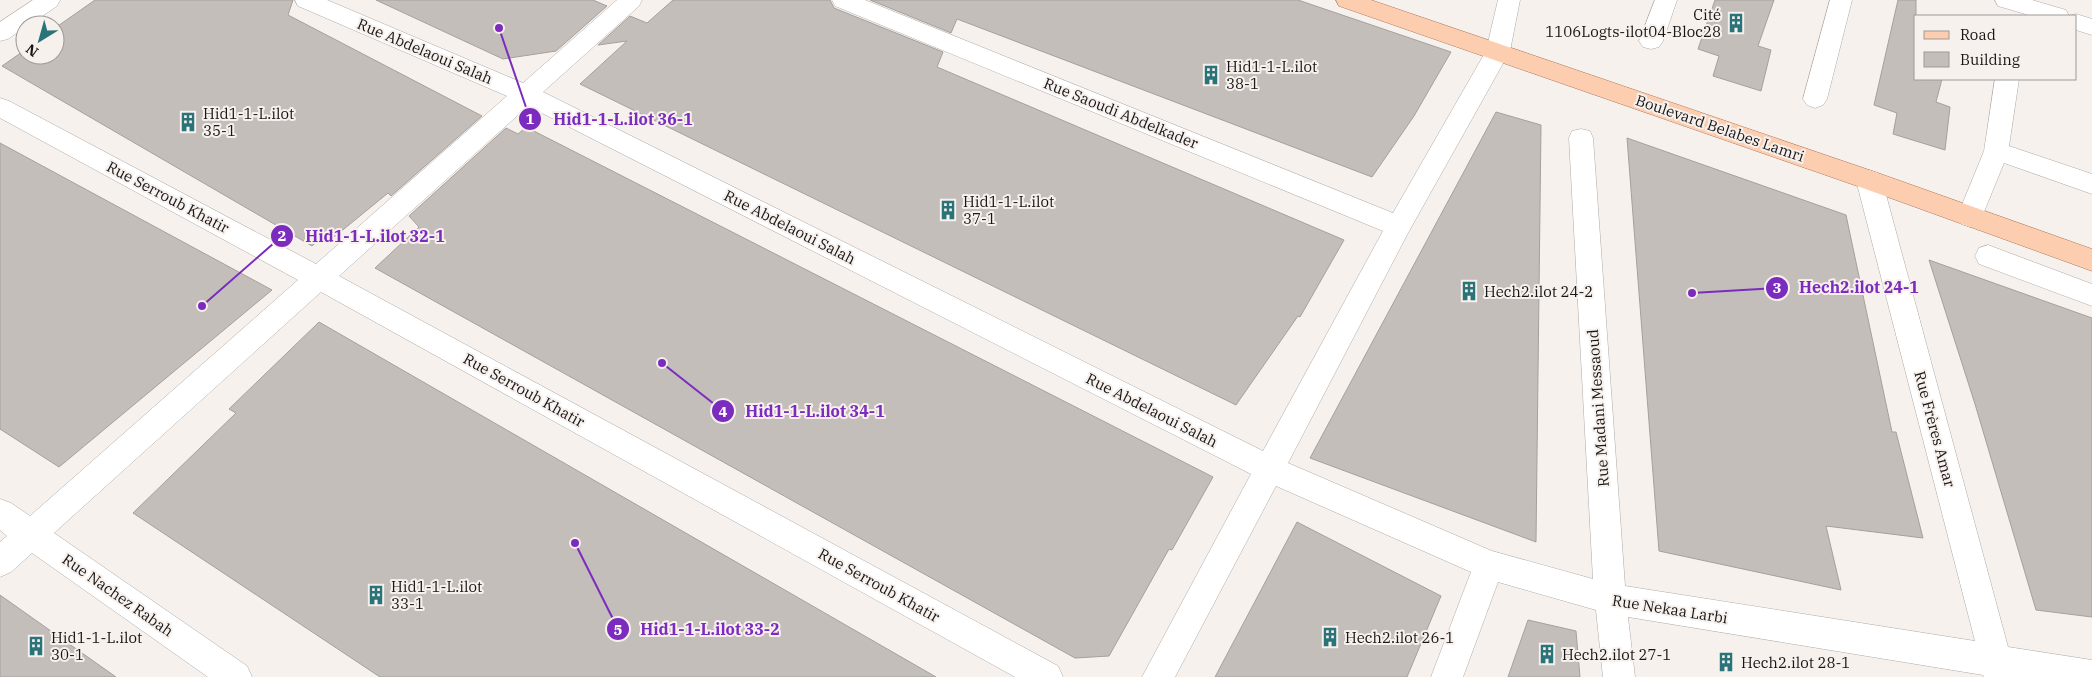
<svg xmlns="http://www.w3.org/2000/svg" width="2092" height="677" viewBox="0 0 2092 677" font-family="'IBM Plex Serif',serif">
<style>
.building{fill:#c3beba;stroke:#a6a09d}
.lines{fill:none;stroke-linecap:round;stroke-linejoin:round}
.minor-casing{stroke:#afaaa7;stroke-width:1}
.major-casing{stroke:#ac7857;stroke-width:1}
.minor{fill:#fff;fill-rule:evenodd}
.major{fill:#fdcdb0;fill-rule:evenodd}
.labels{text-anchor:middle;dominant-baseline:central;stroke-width:4;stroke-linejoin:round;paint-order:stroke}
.poi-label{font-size:15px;fill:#181615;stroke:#f7f1ee;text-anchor:start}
.street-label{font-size:15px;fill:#181615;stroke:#f7f1ee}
.leader{fill:none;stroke:#7b2cbf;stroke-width:2}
.callout-dot{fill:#7b2cbf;stroke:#f7f1ee;stroke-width:2}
.mark-label{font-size:15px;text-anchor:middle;font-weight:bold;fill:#fff}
.callout-label{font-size:16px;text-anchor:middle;font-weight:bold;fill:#7b2cbf;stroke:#f7f1ee;stroke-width:4;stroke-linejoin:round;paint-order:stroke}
</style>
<rect width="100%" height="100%" fill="#f7f1ee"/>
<!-- building -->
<path class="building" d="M95,0H293L288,15L482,116L391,196L388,193L328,242L321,238L312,246L2,66L25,50V55H55V28Z
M376,0H593L607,6L556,51L503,59Z
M673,0H830L834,8L943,52L937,67L1344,240L1300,317L1298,316L1236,405L580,84L627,41L598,45L630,16L647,23Z
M870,0H1298L1451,52L1414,116L1372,177L957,19L951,33Z
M1715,0H1774L1758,46L1771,50L1761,91L1713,76L1719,56L1698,49Z
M1898,0H1916V79H1942L1936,102L1950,107L1945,150L1893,134L1897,113L1874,105Z
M1496,112L1541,125L1536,542L1310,458Z
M526,127L1213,477L1172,550L1169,549L1109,656L1075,658L375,268L419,227L409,216L506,128L518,134Z
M1627,138L1846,215L1892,432H1896L1923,538L1826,526L1841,590L1659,551Z
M0,143L272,290L59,467L0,429Z
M1929,260L2092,318V617L2036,610L1975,404Z
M319,322L936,677H380L133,513L236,413L229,409Z
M1297,522L1441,596L1407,677H1215Z
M0,595L116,677H0Z
M1528,620L1576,631L1580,677H1508Z"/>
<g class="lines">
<defs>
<path id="minor" d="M33,0H60L57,6L29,25H25V27L8,39L0,41V22Z
M295,0H327L523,83L617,0H642L639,6L543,92L1263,451L1383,231L835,6L832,0H865L1393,213L1486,51L1498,0H1520L1510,51L1408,233L1288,463L1492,551L1593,579L1569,138L1572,131L1581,129L1590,131L1593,138L1625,586L1975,641L1856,180L1860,173L1869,170L1878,173L1882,180L2008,647L2092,660V677H1984L1983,675L1628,617L1635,677H1603L1596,610L1498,582L1463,677H1431L1471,572L1276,486L1175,677H1142L1251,474L528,106L339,276L1058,666L1063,677H1015L321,292L54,533L247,666L252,677H208L32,553L11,572L0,577V542L7,536L0,530V499L11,503L30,516L298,280L0,118V98L9,101L316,264L507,96L298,6Z
M1655,0H1677L1663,41L1659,47L1651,49L1643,47L1639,41Z
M1830,0H1852L1827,99L1823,105L1815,108L1807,105L1803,99Z
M1995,0H2032L2066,10L2069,16L2076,14L2092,19V35L2076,30V16H2032L1998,6Z
M1995,79H2019L2009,146L2092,174V194L2004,163L1979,224L1970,227L1961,224L1957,217L1984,151Z
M1988,245L2092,284V306L1979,264L1975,256L1979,248Z"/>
<path id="major" d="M1336,0H1371L1878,173L2092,249V271L1860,187L1339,6Z"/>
</defs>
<!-- minor casing -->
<use href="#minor" class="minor-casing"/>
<!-- major casing -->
<use href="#major" class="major-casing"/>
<!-- minor -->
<use href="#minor" class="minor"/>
<!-- major -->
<use href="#major" class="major"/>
</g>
<!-- icons -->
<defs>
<symbol id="building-bare" viewBox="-9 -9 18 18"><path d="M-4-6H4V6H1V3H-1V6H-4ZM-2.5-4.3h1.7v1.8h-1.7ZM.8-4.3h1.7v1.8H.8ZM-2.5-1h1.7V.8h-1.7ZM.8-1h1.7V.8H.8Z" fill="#2a7479" stroke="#f7f1ee" stroke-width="2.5" paint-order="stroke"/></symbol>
</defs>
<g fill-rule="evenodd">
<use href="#building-bare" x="1722" y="9" width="28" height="28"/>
<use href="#building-bare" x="1197" y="61" width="28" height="28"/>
<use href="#building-bare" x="174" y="108" width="28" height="28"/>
<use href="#building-bare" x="934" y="196" width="28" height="28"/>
<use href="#building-bare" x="1455" y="277" width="28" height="28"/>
<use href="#building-bare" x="362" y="581" width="28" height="28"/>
<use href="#building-bare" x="1316" y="623" width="28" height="28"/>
<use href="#building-bare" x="22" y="632" width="28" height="28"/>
<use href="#building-bare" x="1533" y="640" width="28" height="28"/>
<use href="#building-bare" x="1712" y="648" width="28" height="28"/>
</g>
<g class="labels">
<!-- poi labels -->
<g class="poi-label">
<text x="1721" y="14" text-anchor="end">Cité<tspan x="1721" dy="17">1106Logts-ilot04-Bloc28</tspan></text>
<text x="1226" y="66">Hid1-1-L.ilot<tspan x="1226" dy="17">38-1</tspan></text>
<text x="203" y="113">Hid1-1-L.ilot<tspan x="203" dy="17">35-1</tspan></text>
<text x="963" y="201">Hid1-1-L.ilot<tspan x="963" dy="17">37-1</tspan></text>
<text x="1484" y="291">Hech2.ilot 24-2</text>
<text x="391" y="586">Hid1-1-L.ilot<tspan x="391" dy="17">33-1</tspan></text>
<text x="51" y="637">Hid1-1-L.ilot<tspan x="51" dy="17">30-1</tspan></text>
<text x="1345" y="637">Hech2.ilot 26-1</text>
<text x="1562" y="654">Hech2.ilot 27-1</text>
<text x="1741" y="662">Hech2.ilot 28-1</text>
</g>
<!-- street labels -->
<g class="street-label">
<text transform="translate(425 51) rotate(23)">Rue Abdelaoui Salah</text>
<text transform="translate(1121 113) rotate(22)">Rue Saoudi Abdelkader</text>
<text transform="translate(1720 128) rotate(19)">Boulevard Belabes Lamri</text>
<text transform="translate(168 197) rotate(28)">Rue Serroub Khatir</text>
<text transform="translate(790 227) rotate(27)">Rue Abdelaoui Salah</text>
<text transform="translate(524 390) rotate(29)">Rue Serroub Khatir</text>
<text transform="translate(1598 408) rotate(-94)">Rue Madani Messaoud</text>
<text transform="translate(1152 410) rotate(27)">Rue Abdelaoui Salah</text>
<text transform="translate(1935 429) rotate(75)">Rue Frères Amar</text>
<text transform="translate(879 585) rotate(29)">Rue Serroub Khatir</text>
<text transform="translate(118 595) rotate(35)">Rue Nachez Rabah</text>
<text transform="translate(1670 609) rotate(9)">Rue Nekaa Larbi</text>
</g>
</g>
<!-- callouts -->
<path class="leader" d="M499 28L530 119M202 306L282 236M1692 293L1777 288M662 363L723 411M575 543L618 629"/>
<g class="callout-dot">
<circle cx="499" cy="28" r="5"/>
<circle cx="202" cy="306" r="5"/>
<circle cx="1692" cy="293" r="5"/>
<circle cx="662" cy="363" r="5"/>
<circle cx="575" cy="543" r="5"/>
<circle cx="530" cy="119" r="12"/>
<circle cx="282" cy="236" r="12"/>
<circle cx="1777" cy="288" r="12"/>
<circle cx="723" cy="411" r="12"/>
<circle cx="618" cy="629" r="12"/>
</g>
<g class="mark-label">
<text x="530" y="124">1</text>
<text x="282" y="241">2</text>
<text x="1777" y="293">3</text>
<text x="723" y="417">4</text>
<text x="618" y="635">5</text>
</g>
<g class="callout-label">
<text x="623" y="125">Hid1-1-L.ilot 36-1</text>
<text x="375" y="242">Hid1-1-L.ilot 32-1</text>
<text x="1859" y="293">Hech2.ilot 24-1</text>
<text x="815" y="417">Hid1-1-L.ilot 34-1</text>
<text x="710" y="635">Hid1-1-L.ilot 33-2</text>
</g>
<!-- legend -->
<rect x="1914" y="15" width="162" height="65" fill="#f7f1ee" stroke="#9e9997"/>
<rect x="1924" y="31" width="25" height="8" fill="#fdcdb0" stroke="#9e9997"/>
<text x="1960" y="40" font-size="15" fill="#181615">Road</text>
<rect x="1924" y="52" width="25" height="15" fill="#c3beba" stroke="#9e9997"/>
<text x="1960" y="65" font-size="15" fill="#181615">Building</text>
<!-- north arrow -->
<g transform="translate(40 40) rotate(217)"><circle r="24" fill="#f7f1ee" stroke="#9e9997"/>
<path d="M0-4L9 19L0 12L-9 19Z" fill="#2a7479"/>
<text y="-8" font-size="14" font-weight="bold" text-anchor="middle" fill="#181615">N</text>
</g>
</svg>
